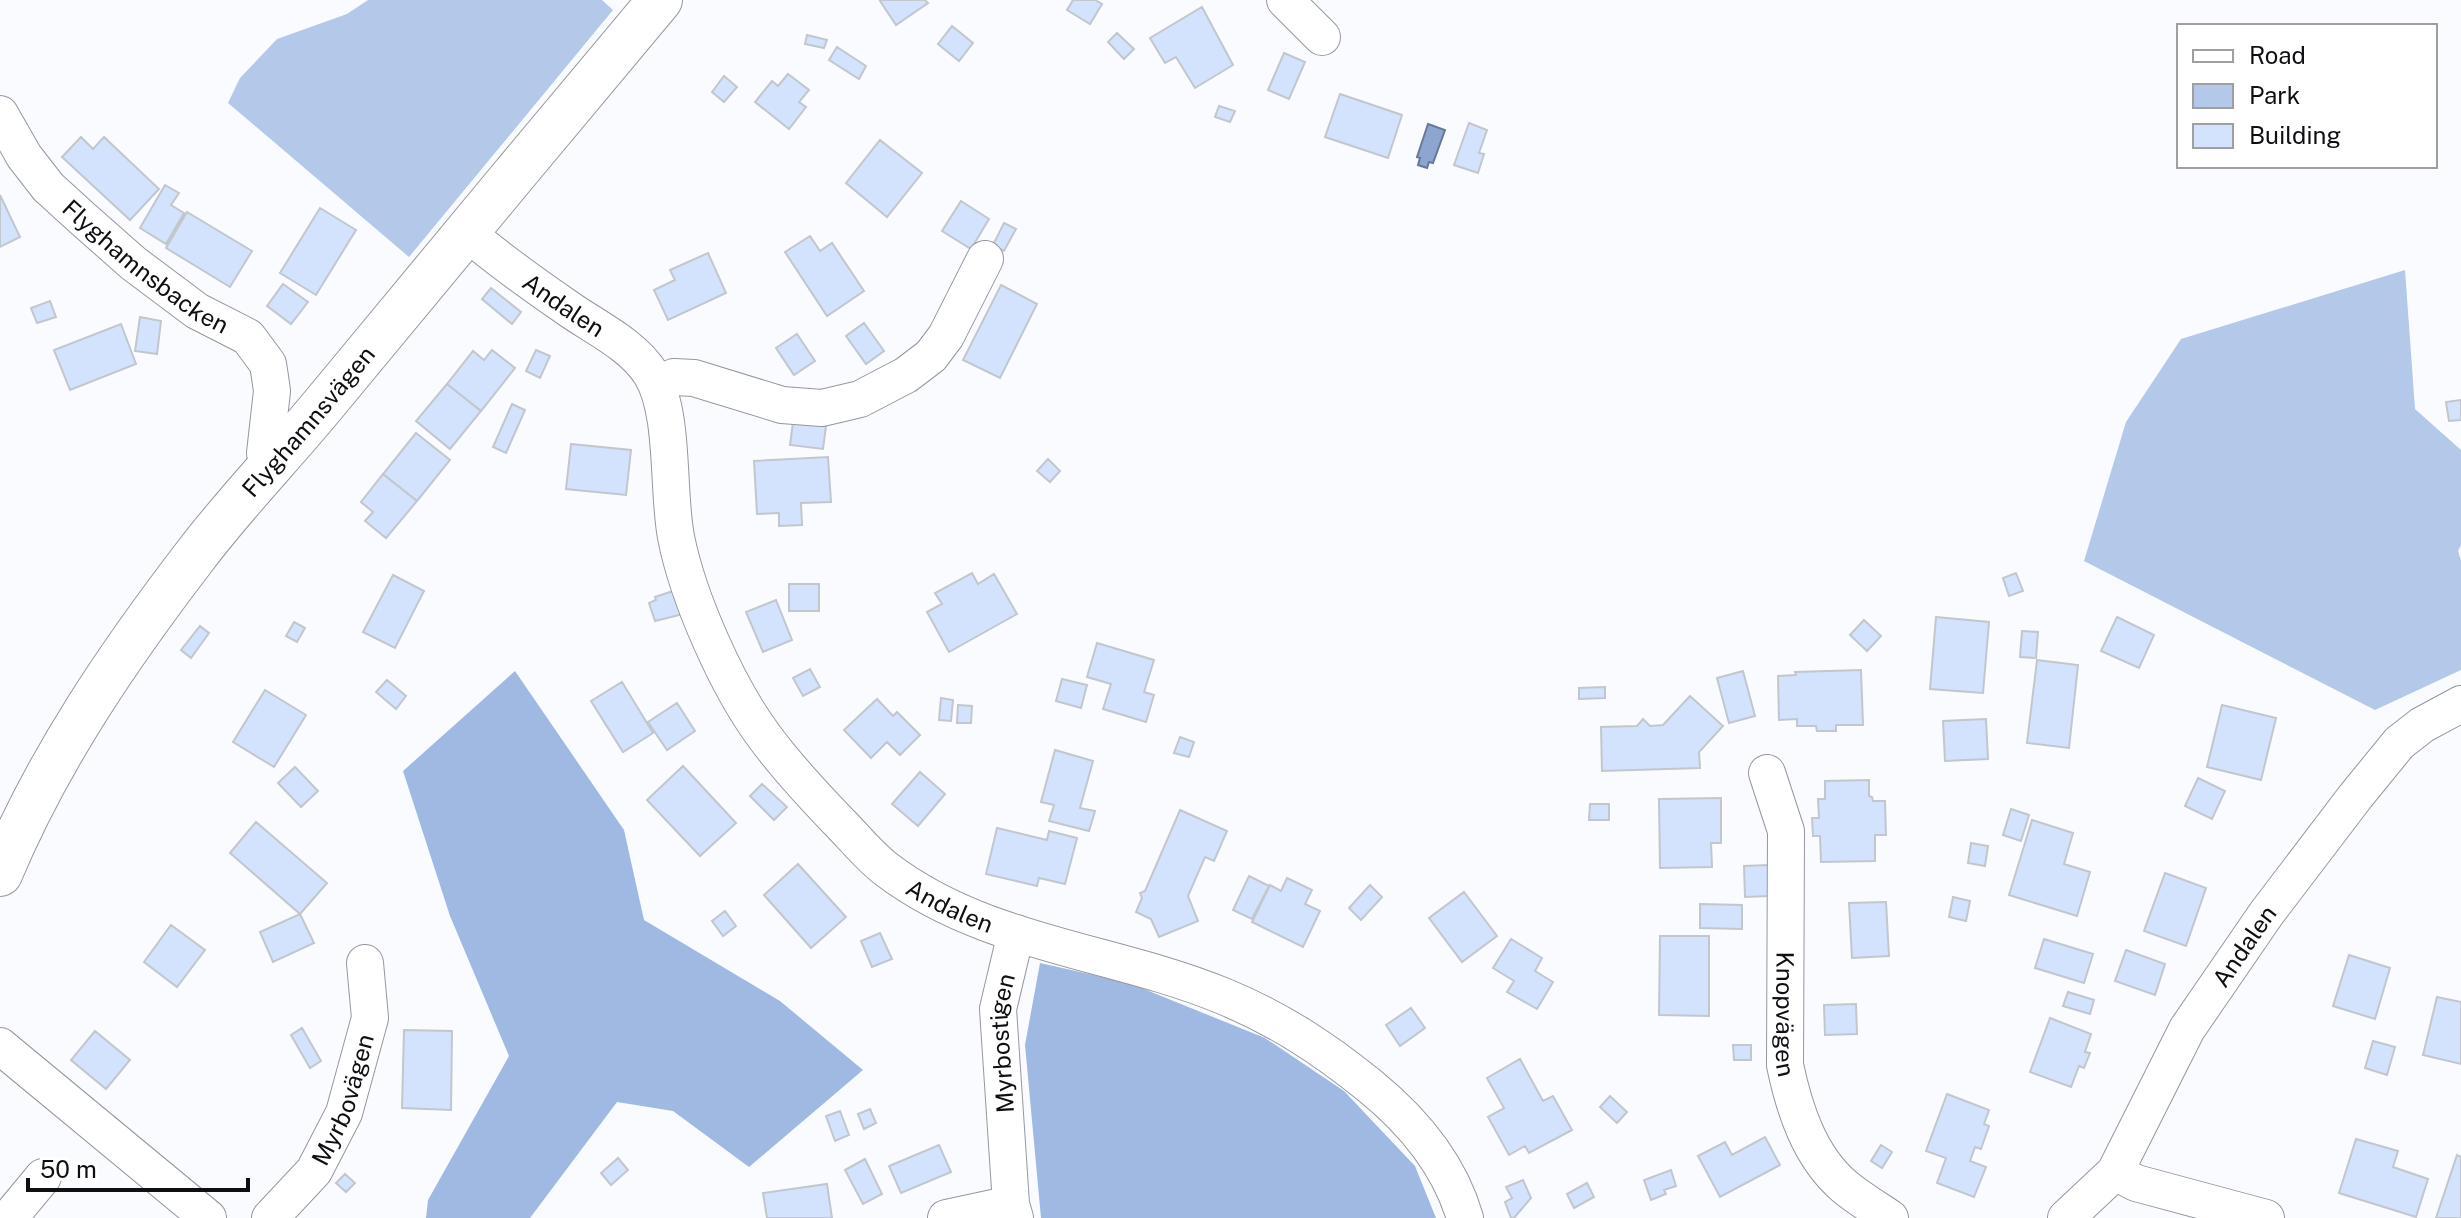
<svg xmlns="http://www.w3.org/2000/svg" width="2461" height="1218" viewBox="0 0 2461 1218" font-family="'Public Sans',sans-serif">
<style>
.green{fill:#b4c8e9}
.forest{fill:#a0b9e2}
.water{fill:#8ea6cf;stroke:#687996;stroke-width:2}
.building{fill:#d3e3fd;stroke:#c2c6cd;stroke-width:2}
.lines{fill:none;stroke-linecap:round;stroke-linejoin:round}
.street-casing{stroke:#94989e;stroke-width:38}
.secondary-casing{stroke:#94989e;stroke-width:46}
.street{stroke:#fff;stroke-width:36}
.secondary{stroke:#fff;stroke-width:44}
.labels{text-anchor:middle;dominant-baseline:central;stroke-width:8;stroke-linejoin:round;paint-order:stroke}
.street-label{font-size:24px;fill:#0e0f12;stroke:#fff}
</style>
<rect width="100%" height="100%" fill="#f9fbfe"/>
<!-- green -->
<path class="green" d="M368,0H602L613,10L409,257L228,103L240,78L277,39L347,14Z
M2405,270L2415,409L2461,450V545L2458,551L2461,560V670L2375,710L2084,561L2126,422L2181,339Z"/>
<!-- forest -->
<path class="forest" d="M515,671L624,830L644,920L780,1001L863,1070L749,1167L673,1111L617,1102L530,1218H426L428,1200L509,1056L450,916L403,771Z
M1040,963L1129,983L1265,1038L1344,1091L1415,1166L1436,1218H1041L1025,1045Z"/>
<!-- water -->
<path class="water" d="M1428,124L1445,130L1433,163L1429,162L1427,168L1418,165L1420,158L1417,157Z"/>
<!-- building -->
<path class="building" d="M882,0H925L928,3L896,25L880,1Z
M1073,0H1095L1102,4L1090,24L1067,10Z
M1202,7L1233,65L1195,88L1176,57L1165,63L1150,38Z
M952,26L973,43L959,61L938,44Z
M1117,33L1134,49L1124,59L1108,42Z
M807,35L827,40L824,48L805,44Z
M837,47L866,66L859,79L829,60Z
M1284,53L1305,62L1289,99L1268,90Z
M788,74L809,90L799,102L806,107L789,129L755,102L772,81L778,86Z
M724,76L737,87L724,102L712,92Z
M1340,94L1402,115L1388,158L1325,137Z
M1219,106L1235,111L1230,122L1215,117Z
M1469,123L1487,130L1479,153L1484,154L1478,173L1454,165Z
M81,137L93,149L104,137L159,189L130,220L62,157Z
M880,140L922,173L887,217L846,183Z
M165,185L179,193L171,205L184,213L166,244L140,228Z
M0,195L20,237L0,247Z
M961,201L989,219L971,249L942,231Z
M320,208L356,230L316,295L280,273Z
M187,212L252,251L230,287L166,248Z
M1004,223L1016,229L1004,251L993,245Z
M810,236L820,251L832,243L864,291L827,316L785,252Z
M708,253L726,293L668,320L654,290L675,280L670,270Z
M283,284L308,302L291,324L267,306Z
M1001,285L1037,304L1000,378L963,360Z
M491,288L521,312L512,324L482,299Z
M50,301L56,317L37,323L31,308Z
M140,317L161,321L157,354L135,351Z
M864,323L884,351L866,364L846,336Z
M121,324L136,364L70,390L54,350Z
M797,334L815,361L794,375L776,348Z
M492,350L515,368L481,411L447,384L473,351L484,360Z
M536,350L550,356L540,378L526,371Z
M447,384L481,411L450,449L416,421Z
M2461,400V420L2449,421L2446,402Z
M512,404L525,410L506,453L493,447Z
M793,422L826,426L823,449L790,445Z
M416,433L450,460L417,501L383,474Z
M571,444L631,450L626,495L566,489Z
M828,457L831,502L801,503L802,525L779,526V513L757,514L754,461Z
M1048,459L1060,471L1050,482L1037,471Z
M383,474L417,501L386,538L365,521L373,512L361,502Z
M972,573L978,584L994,574L1017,614L949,652L927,612L942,604L935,593Z
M2016,573L2023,591L2009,596L2003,578Z
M393,575L424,591L395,648L363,632Z
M789,584H819V611H789Z
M679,589L687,613L655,621L649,603L656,600L655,597Z
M776,600L792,640L763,652L746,612Z
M1936,617L1989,622L1983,693L1930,689Z
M2117,617L2154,635L2139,668L2101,651Z
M1864,620L1881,636L1867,651L1850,635Z
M294,622L305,628L297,642L286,636Z
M200,626L209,633L191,658L181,650Z
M2022,631L2038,632L2036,658L2020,657Z
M1097,643L1154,660L1144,692L1154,695L1146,722L1103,709L1111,684L1087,677Z
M2037,660L2078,665L2069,748L2027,743Z
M810,669L820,687L803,696L793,678Z
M1861,670L1863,725H1836V731H1817L1816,726H1797V719L1779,720L1778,676L1796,675L1795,672Z
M1743,671L1755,716L1729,723L1717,678Z
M1062,679L1087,685L1081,708L1056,701Z
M387,680L406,696L396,709L376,692Z
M622,682L653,733L623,752L591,701Z
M1605,687V698L1579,699V688Z
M265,690L306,715L274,767L233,742Z
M1690,696L1723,726L1699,752L1700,768L1602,771L1601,727L1637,726L1643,719L1650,726L1663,725Z
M941,698L953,700L951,721L939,720Z
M877,699L893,716L897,712L920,735L900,755L887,742L871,758L844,730Z
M677,703L695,731L667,750L648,722Z
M958,705L972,706L971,723H957Z
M2222,705L2276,718L2261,780L2207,767Z
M1986,719L1988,759L1945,761L1943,721Z
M1180,737L1194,742L1189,757L1174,753Z
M1055,750L1093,761L1080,808L1095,811L1089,831L1049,821L1054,805L1041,802Z
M683,766L736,823L700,856L647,800Z
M295,767L318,791L301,807L278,783Z
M920,772L945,794L918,826L892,804Z
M2198,778L2225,791L2212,819L2185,806Z
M1869,780V796L1872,797L1873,801H1885L1886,835H1875V861L1821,862L1820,836H1813L1812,818H1819L1818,799H1825V781Z
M762,784L787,807L774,820L750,796Z
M1721,798V843H1711L1712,867L1660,868L1659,799Z
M1590,804H1609V820H1589Z
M2011,809L2029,815L2021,841L2003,835Z
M1180,810L1227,831L1214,861L1205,857L1188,896L1198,921L1159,937L1151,919L1136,912L1142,898L1140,893L1145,891Z
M2032,820L2073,833L2064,864L2090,872L2077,916L2009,895Z
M256,822L327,883L300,914L230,853Z
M997,828L1047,840L1049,831L1077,838L1065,884L1039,878L1037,886L986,874Z
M1971,843L1988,846L1985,866L1968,863Z
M798,864L846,917L811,948L764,895Z
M1768,865L1769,896L1745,897L1744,866Z
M2165,873L2206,888L2186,946L2144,931Z
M1249,876L1269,886L1252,919L1233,910Z
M1287,878L1312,890L1305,904L1320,911L1303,947L1252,922L1270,885L1281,891Z
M1370,885L1382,897L1361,920L1349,908Z
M1464,892L1497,936L1462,962L1429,918Z
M1953,897L1970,901L1966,921L1949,917Z
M1886,902L1889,956L1852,958L1849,903Z
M1700,904L1742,905V929L1700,928Z
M725,911L736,926L723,936L712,921Z
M300,914L314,943L273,962L260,932Z
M171,925L205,950L177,987L144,962Z
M880,933L892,959L872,967L861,941Z
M1660,936H1709V1016L1659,1015Z
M1511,939L1542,958L1535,971L1553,982L1537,1009L1507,992L1514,981L1493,968Z
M2044,939L2093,954L2084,983L2035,968Z
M2126,950L2165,964L2155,995L2115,981Z
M2349,955L2390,968L2375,1019L2333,1006Z
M2068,992L2094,1000L2090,1014L2063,1006Z
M2437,997L2461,1002V1064L2423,1055Z
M1856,1004L1857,1034L1825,1035L1824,1005Z
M1411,1008L1425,1028L1400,1046L1386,1025Z
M2050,1018L2091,1034L2085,1052L2090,1053L2084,1068L2079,1066L2071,1087L2030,1072Z
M302,1028L321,1061L310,1068L291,1035Z
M404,1030L452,1031L451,1110L402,1108Z
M95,1031L130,1060L106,1089L71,1060Z
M2373,1041L2395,1047L2387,1075L2365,1068Z
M1733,1045H1751V1060H1734Z
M1520,1059L1543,1101L1553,1096L1572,1130L1529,1153L1525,1146L1509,1155L1488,1117L1504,1108L1487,1078Z
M1947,1094L1989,1110L1984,1124L1989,1126L1981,1149L1975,1147L1970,1161L1986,1167L1974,1197L1937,1183L1946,1158L1926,1151Z
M1610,1096L1627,1112L1617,1123L1600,1107Z
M870,1109L876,1123L864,1129L858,1114Z
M840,1111L849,1135L835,1141L826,1116Z
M1765,1137L1780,1165L1720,1197L1698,1156L1725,1142L1732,1155Z
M2356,1139L2398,1151L2393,1167L2428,1179L2416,1217L2339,1193Z
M939,1145L951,1172L901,1193L889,1166Z
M1881,1145L1892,1152L1882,1168L1871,1161Z
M2457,1155L2461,1157V1218H2436Z
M618,1158L628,1170L611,1185L601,1173Z
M865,1159L882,1194L863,1204L845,1170Z
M1671,1170L1676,1186L1664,1190L1666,1194L1651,1200L1644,1180Z
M345,1174L355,1183L346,1192L336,1183Z
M1523,1180L1531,1198L1514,1218H1511L1505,1202L1512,1198L1506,1187Z
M1587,1183L1594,1197L1574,1208L1567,1194Z
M827,1184L832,1218H767L763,1193Z"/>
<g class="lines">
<defs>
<g id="street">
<path d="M1285,0L1322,37"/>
<path id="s1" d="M0,114L24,156L48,187L82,218L133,263L197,311L248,337L268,364L270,377L272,391L265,453L276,462"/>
<path id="s2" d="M466,232C499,260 534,285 569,309C596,328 633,345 651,374C675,413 667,490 676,537C688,598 727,686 764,736C786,766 812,794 838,821C854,837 868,855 886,869C984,944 1111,950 1223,996C1279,1019 1323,1048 1370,1086C1413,1121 1449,1163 1465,1218"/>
<path d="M657,384L674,377L694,378L782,405L822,408L860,399L906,375L931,356L946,336L985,259"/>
<path id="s3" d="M1767,773L1786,831L1785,1065C1794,1108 1809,1156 1844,1186C1858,1198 1875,1208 1890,1218"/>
<path d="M0,1046L208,1218"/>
<path d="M2115,1172L2136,1183L2266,1218"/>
<path d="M9,1218L43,1177"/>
<path id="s4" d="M270,1218L314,1171L344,1113L370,1018L365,963"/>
<path d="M946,1218L1011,1204"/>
<path id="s5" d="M1015,1218L1011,1204L998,1009L1016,933"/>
<path id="s6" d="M2066,1218L2115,1172L2187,1029L2266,914L2355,797L2399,743L2422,725L2461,704"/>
</g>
<g id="secondary">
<path id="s7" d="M0,874C48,759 119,655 195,556C235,503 282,455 324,404C436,269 547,134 660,0"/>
</g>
</defs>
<!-- street casing -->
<use href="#street" class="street-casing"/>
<!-- secondary casing -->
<use href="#secondary" class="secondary-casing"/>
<!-- street -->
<use href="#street" class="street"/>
<!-- secondary -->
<use href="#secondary" class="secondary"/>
</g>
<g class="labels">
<!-- street labels -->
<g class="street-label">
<text stroke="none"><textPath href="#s1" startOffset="214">Flyghamnsbacken</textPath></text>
<text stroke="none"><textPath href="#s2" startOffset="122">Andalen</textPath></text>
<text stroke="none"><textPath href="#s7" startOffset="550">Flyghamnsvägen</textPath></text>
<text stroke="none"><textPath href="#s2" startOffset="874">Andalen</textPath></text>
<text stroke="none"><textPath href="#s6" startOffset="328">Andalen</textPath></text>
<text stroke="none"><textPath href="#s3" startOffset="244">Knopvägen</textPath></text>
<text stroke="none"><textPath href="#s5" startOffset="176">Myrbostigen</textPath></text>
<text stroke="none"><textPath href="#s4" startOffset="142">Myrbovägen</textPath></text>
</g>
</g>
<!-- legend -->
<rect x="2177" y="24" width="260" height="144" fill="#ffffff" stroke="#9f9fa0" stroke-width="2"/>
<rect x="2193" y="50" width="40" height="12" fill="#ffffff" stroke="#9f9fa0" stroke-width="2"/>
<text x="2249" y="64" font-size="24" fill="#0e0f12">Road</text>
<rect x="2193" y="84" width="40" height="24" fill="#b4c8e9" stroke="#9f9fa0" stroke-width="2"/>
<text x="2249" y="104" font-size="24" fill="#0e0f12">Park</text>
<rect x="2193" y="124" width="40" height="24" fill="#d3e3fd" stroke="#9f9fa0" stroke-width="2"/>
<text x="2249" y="144" font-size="24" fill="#0e0f12">Building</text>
<!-- scale -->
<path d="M28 1178v12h220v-12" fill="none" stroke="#0e0f12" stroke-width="4"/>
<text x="40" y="1178" font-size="24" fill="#0e0f12" stroke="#ffffff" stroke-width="6" paint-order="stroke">50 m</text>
</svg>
